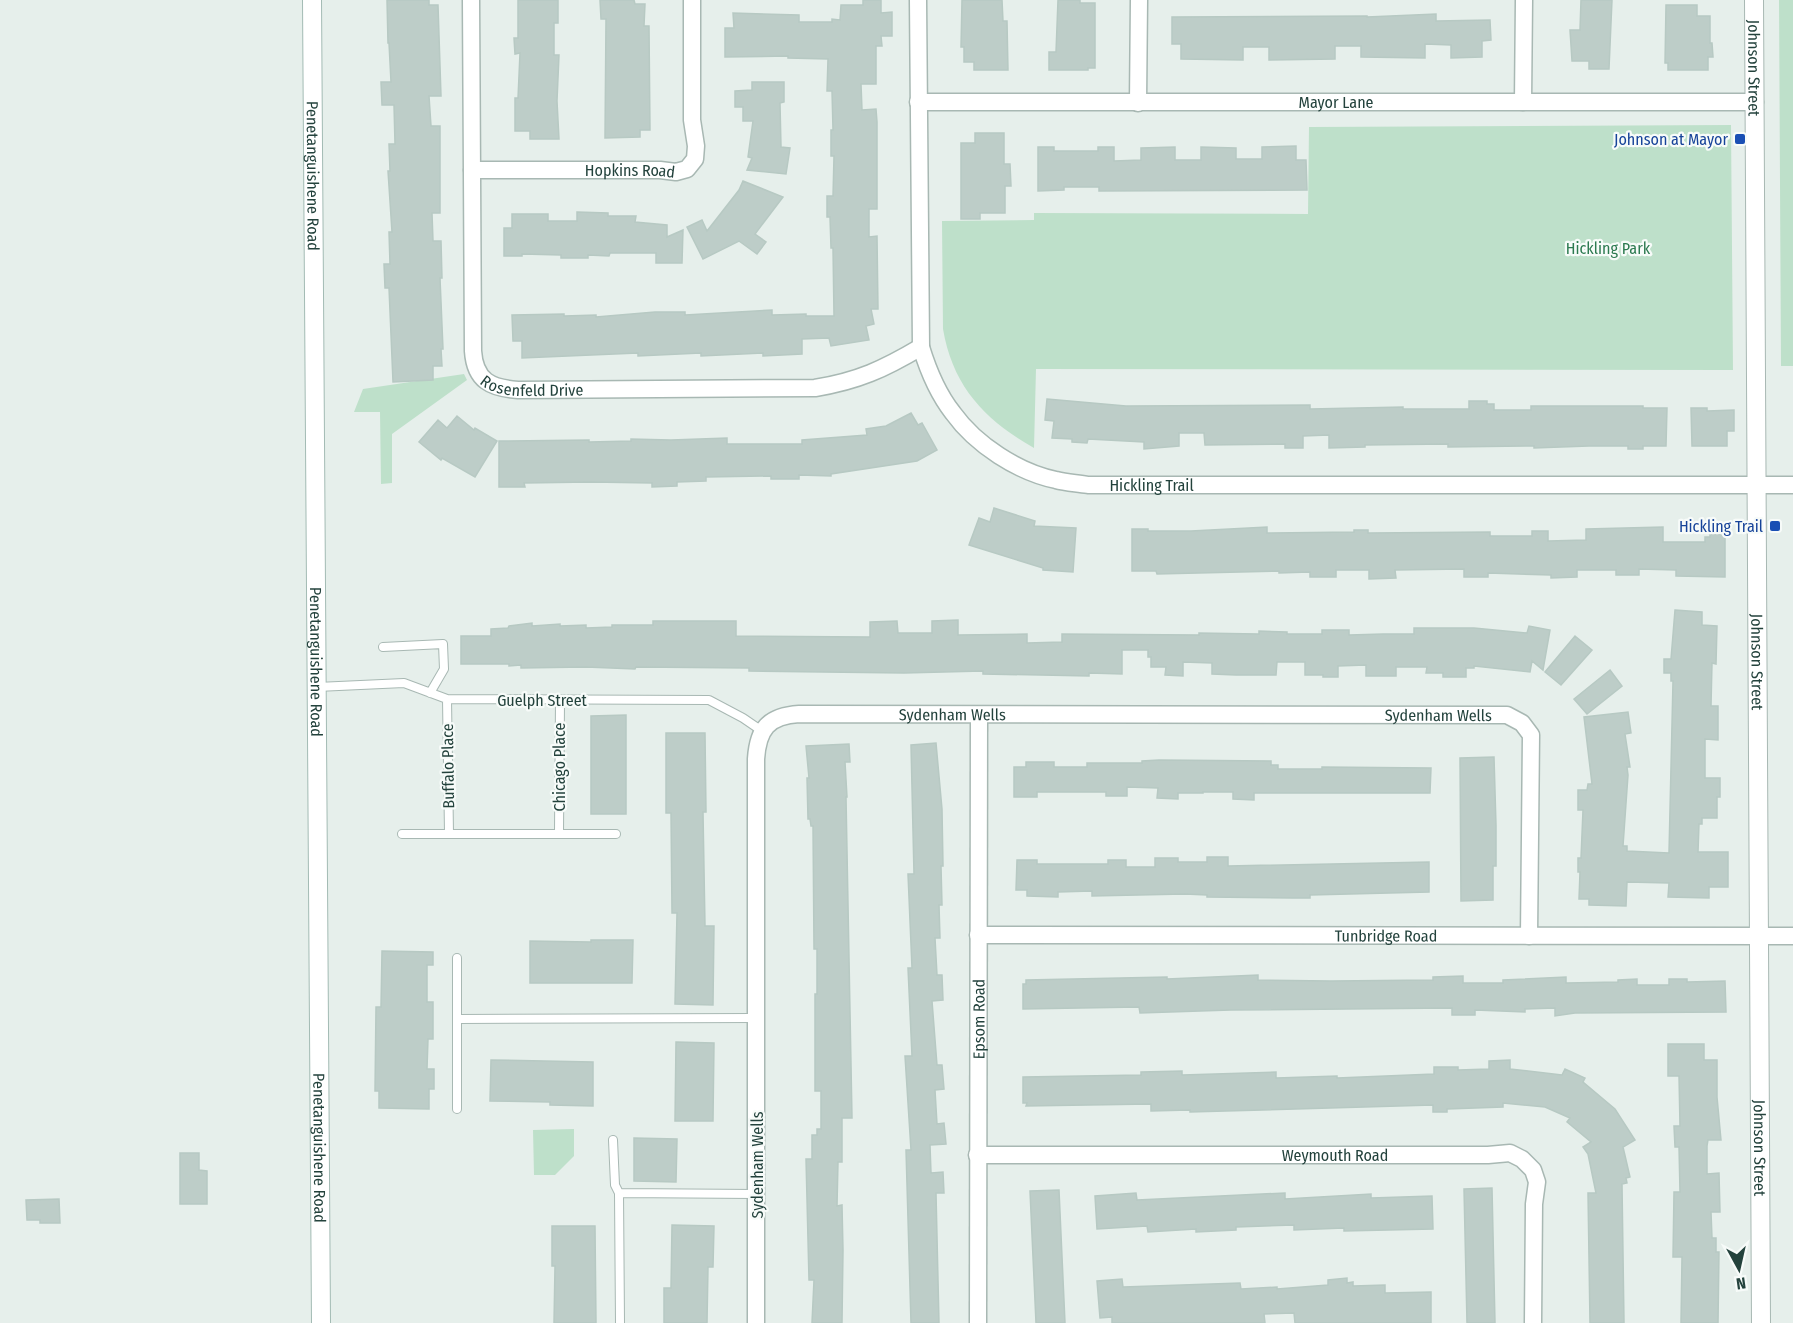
<svg xmlns="http://www.w3.org/2000/svg" width="1793" height="1323" viewBox="0 0 1793 1323" font-family="'Fira Sans Condensed',sans-serif">
<style>
.green{fill:#bee0ca}
.building{fill:#bdcdc8;stroke:#b7c9c3;stroke-width:1.5}
.lines{fill:none;stroke-linecap:round;stroke-linejoin:round}
.service-casing{stroke:#a8b8b3;stroke-width:10}
.minor-casing{stroke:#a8b8b3;stroke-width:19}
.tertiary-casing{stroke:#a8b8b3;stroke-width:20}
.secondary-casing{stroke:#a3bbb4;stroke-width:20}
.service{stroke:#fff;stroke-width:8}
.minor{stroke:#fff;stroke-width:16}
.tertiary{stroke:#fff;stroke-width:18}
.secondary{stroke:#fff;stroke-width:18}
.transit-dot{fill:#1a4fb4;stroke:#f7fbf9;stroke-width:2}
.labels{text-anchor:middle;dominant-baseline:central;stroke-width:4.5;stroke-linejoin:round;paint-order:stroke}
.street-label{font-size:16px;fill:#23423c;stroke:#f7fbf9}
.transit-label{font-size:16px;fill:#164399;stroke:#f7fbf9;text-anchor:end}
.park-label{font-size:16px;fill:#2c7a50;stroke:#f7fbf9}
</style>
<rect width="100%" height="100%" fill="#e6efeb"/>
<!-- green -->
<path class="green" d="M1779,0H1793V366H1781Z
M1731,125L1733,370L1036,369L1034,448C985,420 953,387 943,329L942,221L1034,220V213L1308,214L1309,127Z
M464,374L467,380L392,434V483L381,484L380,412H354L363,389Z
M574,1129V1156L555,1175H534L533,1130Z"/>
<!-- building -->
<path class="building" d="M387,0H429V5H438L441,96H429L431,126H440V213H432L433,241H441L442,278H440L443,349H441L442,366H433V380L393,382L389,288H385L384,264H390L389,232H392L388,171H390L389,144H395L394,105H382L381,82H391L389,43H388Z
M518,0H558V23H554V55H559L557,101L559,139H530V131H515V98H518L520,53L515,54L514,38H518Z
M600,0H634L635,4H645L644,26H649L650,130H640V137L605,138L606,19H601Z
M863,0H881V13L892,12V36H881L882,46H876V84H861L862,110L876,109L877,122V209H869V237L877,236L878,309H871L874,324L866,326L869,340L831,346L829,338L802,339V354L763,356V353L701,356V353L638,356V353L522,358V341H513L512,315L564,314V316L596,315V317L655,312H685V315L772,310V315L806,314V316H834L833,248H831L830,217H827V196H833L834,156H831V130H833L832,91H827L828,59L788,58V56L725,57V28H734L733,13L799,15V22H832V19L840,20L841,5H863Z
M962,0H1002L1003,21H1007L1008,70H974V62H964V47H961Z
M1058,0H1080V3H1095V68H1088V70H1049V52H1056Z
M1581,0H1612L1609,69H1589V61H1572L1570,30H1580Z
M1666,5H1697V16H1710V43H1712L1713,57H1708V70H1668V63H1665Z
M1436,14V21L1490,20L1491,40L1482,41V57L1451,58V45L1425,44V58L1361,57V46H1335V59L1269,60V47H1243V60L1181,59V44H1172V17L1367,16V17Z
M752,82H784V102L780,103L781,147L790,148L786,174L747,170L752,158L748,157L753,121H743V107H735V91L752,90Z
M975,133H1004V164H1010L1011,186H1005V213H980V219H961V143H975Z
M1296,146V160H1306L1307,190L1099,191V187H1064V190L1038,191V147H1054V151H1098V147H1114V161L1141,160V148L1175,147V160H1201V147L1236,148V159H1262V147Z
M743,181L783,197L755,234L766,242L757,254L739,241L703,259L687,227L702,220L707,231L739,190Z
M577,212L608,213V216H636L635,222L667,225V237L683,230L682,263H656V253H610L609,256L588,255V258H561V255L522,254V256H504V228H512V214H548V221H577Z
M1047,399L1126,406L1310,405V409L1403,407V409H1469V401H1487V404H1494V410H1531V406H1643V408H1667L1666,446H1643V449H1628V446H1589L1534,448V446L1448,447V444L1365,445V447L1329,448V435L1303,436V448H1285V444L1205,445L1204,433H1179V446L1144,449V442L1088,439L1087,443L1072,442V439L1052,438L1054,421L1045,420Z
M1691,408H1707V411L1734,410V431H1727V446H1692Z
M911,413L918,425L922,423L937,450L917,461L831,474V476L799,475V479H771V476L706,477V481L677,482V486L652,487V483L591,482L524,483L525,487H499V441L589,440V442L631,441V439L671,440L727,438V444H802V440L867,435L866,429L886,426Z
M457,416L474,430L475,428L497,441L475,477L442,458L441,460L419,442L438,420L447,428Z
M994,508L1035,521L1034,526L1076,528L1073,572L1043,570V568L969,545L979,518L990,522Z
M1267,527V533L1354,532V530H1368V533L1490,532V536H1532V531H1548V541L1586,540V529L1663,527V542H1705V537H1710V531L1725,530V577L1676,576V570L1639,569V575H1616V570H1577V577L1551,578V575L1488,573V577H1464V569L1395,570L1396,578L1369,579V570H1336V577H1310V572L1279,573V571L1157,574L1156,571H1132V529H1148V531H1191Z
M1675,610L1702,612V625L1717,626L1716,664L1712,663L1711,706H1718V740L1705,739V778H1720V797H1717V818H1702V824H1699L1698,852H1728V887H1709V898L1668,897L1669,883L1627,882L1626,906L1589,905V899H1579L1580,872H1578V858H1581L1583,810H1578V790H1587L1588,784H1592L1584,717L1628,712L1631,733L1625,734L1630,767H1627L1628,775L1623,846H1627V851L1669,853L1673,681H1671V673H1664V659H1671Z
M958,620V635L1027,634V643L1062,642V634L1199,635V633L1259,634V631L1287,632V634H1322V630H1349V635L1383,634H1414V628H1474L1527,633L1529,626L1550,630L1543,670L1532,661L1530,672L1474,666V668H1466V677H1443V673H1426L1427,667H1396V676H1366V665L1338,666V677H1323V675H1305V662H1277L1276,675H1236L1212,674V663L1183,662V676L1165,675L1166,667H1151V657H1148V650H1122V674L1089,673V676L983,674V671L904,673L749,671V668L636,667L635,669L586,667L521,668V665L509,666V664H461V636H491V629L508,628L509,626L532,623V626L560,624V626L586,625V628L612,627V625H653V621H736V636L870,637V622L897,621L898,633H932V621Z
M1575,636L1592,650L1561,685L1545,672Z
M1610,670L1622,686L1587,714L1574,699Z
M626,715V814H591V716Z
M666,733H705L706,812H703L705,926H714L713,1005L675,1004L677,913H672L671,813H666Z
M936,743L942,809L943,866H941L942,905H939L940,938H935L937,975H942L943,1000L932,1001L937,1065H942L944,1089L935,1090L937,1124L944,1123L946,1144L930,1145L931,1173L943,1172L944,1193H936L939,1323H911L906,1150H911L905,1056H912L908,968H912L908,874H914L911,745Z
M849,744L850,762H845L847,797H846L852,1118H842V1162H838L837,1206L842,1205L843,1250L842,1323H812L814,1280H809L806,1159H812V1135H817V1129H821V1091H815V994H817V949H814L813,826H811L810,819H808L807,778H809L806,746Z
M1494,757L1496,825V866H1493V900L1461,901L1460,758Z
M1159,760L1271,761V765H1278V769H1322V767L1431,768L1430,793H1254V800L1233,799V792H1203V793H1178V799L1157,798L1158,788L1127,787V796H1106V792H1037V797H1014V767H1026V762H1054V767H1087V763H1142V761Z
M1207,857H1228V866L1429,862V892L1310,895V898H1292L1207,897V895L1185,894L1092,896V891L1058,892V897L1027,896V890H1016L1017,860H1037V864H1108V860H1126V867H1155V858H1178V862H1207Z
M591,940H633L632,983H530V941L591,942Z
M382,951L433,952V965H427V1002H433V1039H428L427,1069H434V1089H429V1109L379,1108V1091H375L376,1007H381Z
M1258,975V980L1331,981L1433,980V977L1463,976V983H1503V980L1566,977V983L1618,982V980L1637,979V985H1669V979H1687V982L1725,981L1726,1012L1575,1013L1555,1016V1008L1525,1009V1012L1475,1010V1015H1452V1008L1231,1010L1140,1013L1139,1007L1023,1009V984H1026V980L1167,977V979Z
M676,1042L714,1043L713,1121H675Z
M1668,1044H1704V1060H1717V1097L1721,1140H1708L1707,1146V1174L1719,1173L1720,1212H1711L1712,1238H1716V1252H1719L1718,1323H1681L1682,1257H1673L1674,1192H1680L1679,1147H1675L1674,1126H1680L1679,1076H1668Z
M491,1060L593,1062V1106L550,1105V1102L490,1101Z
M1510,1060V1069L1562,1075L1565,1069L1585,1078L1583,1082L1615,1109L1635,1140L1623,1147L1630,1177L1626,1178L1627,1183L1622,1184L1624,1323H1590L1588,1193H1596L1588,1154L1583,1147L1591,1142L1567,1122L1570,1118L1545,1107L1503,1103V1107L1447,1109V1112H1433V1105L1190,1112V1110L1151,1111V1104L1026,1106L1027,1103H1023V1077L1141,1075V1072L1182,1071V1075L1276,1072V1078L1337,1076V1078L1434,1074V1067H1458V1070L1489,1069V1061Z
M634,1138L677,1139L676,1182L634,1181Z
M180,1153H199V1170L207,1171V1204H180Z
M1492,1188L1495,1323H1467L1464,1189Z
M1059,1190L1065,1323H1036L1030,1191Z
M1136,1193L1137,1200L1285,1193V1199L1371,1194V1198L1432,1196L1433,1229L1344,1231V1228L1294,1230V1225L1236,1227V1230L1196,1232V1229L1148,1232L1147,1226L1097,1229L1095,1196Z
M59,1199L60,1223H40V1220H27L26,1200Z
M672,1225L714,1226L713,1267H708L707,1323H664V1288H671Z
M552,1226H595L596,1323H554L555,1266H552Z
M1347,1278V1283L1353,1282V1286L1385,1285V1293L1431,1292V1323H1295L1294,1313L1264,1314L1265,1323H1112V1317L1100,1318L1097,1281L1122,1279L1123,1287L1240,1283L1241,1289L1277,1287V1289L1328,1285V1280Z"/>
<g class="lines">
<defs>
<path id="service" d="M383,647L443,644L444,669L430,693
M317,687L404,683L447,699L709,700L743,718L762,731
M447,699L449,833
M559,833L560,701
M402,834H616
M457,958V1109
M458,1019L757,1018
M613,1140L615,1185L619,1193L620,1323
M619,1193L756,1194"/>
<g id="minor">
<path id="s1" d="M471,0L473,351C475,381 491,388 518,390L815,388C858,381 884,369 921,347"/>
<path id="s2" d="M918,0L921,347C928,370 938,394 953,413C976,445 1018,472 1056,480C1067,483 1078,483 1088,485H1793"/>
<path id="s3" d="M918,102H1755"/>
<path d="M1523,102L1524,0"/>
<path d="M1138,103L1139,0"/>
<path id="s4" d="M472,170H660L676,172L687,169L695,159L696,146L692,120V0"/>
<path id="s5" d="M978,935L1793,936"/>
<path id="s6" d="M977,1155H1488L1510,1153L1522,1159L1533,1170L1537,1182L1534,1204L1533,1323"/>
<path id="s7" d="M756,1323V759C758,729 768,716 799,714L1507,715L1522,723L1531,735L1529,936"/>
<path id="s8" d="M978,1323L979,715"/>
</g>
<g id="tertiary">
<path id="s9" d="M1754,0L1761,1323"/>
</g>
<g id="secondary">
<path id="s10" d="M312,0L321,1323"/>
</g>
</defs>
<!-- service casing -->
<use href="#service" class="service-casing"/>
<!-- minor casing -->
<use href="#minor" class="minor-casing"/>
<!-- tertiary casing -->
<use href="#tertiary" class="tertiary-casing"/>
<!-- secondary casing -->
<use href="#secondary" class="secondary-casing"/>
<!-- service -->
<use href="#service" class="service"/>
<!-- minor -->
<use href="#minor" class="minor"/>
<!-- tertiary -->
<use href="#tertiary" class="tertiary"/>
<!-- secondary -->
<use href="#secondary" class="secondary"/>
</g>
<!-- markers -->
<g class="transit-dot">
<rect x="1734" y="133" width="12" height="12" rx="3"/>
<rect x="1769" y="520" width="12" height="12" rx="3"/>
</g>
<g class="labels">
<!-- street labels -->
<g class="street-label">
<text stroke="none"><textPath href="#s9" startOffset="68">Johnson Street</textPath></text>
<text stroke="none"><textPath href="#s3" startOffset="418">Mayor Lane</textPath></text>
<text stroke="none"><textPath href="#s4" startOffset="158">Hopkins Road</textPath></text>
<text stroke="none"><textPath href="#s10" startOffset="176">Penetanguishene Road</textPath></text>
<text stroke="none"><textPath href="#s1" startOffset="432">Rosenfeld Drive</textPath></text>
<text stroke="none"><textPath href="#s2" startOffset="642">Hickling Trail</textPath></text>
<text stroke="none"><textPath href="#s10" startOffset="662">Penetanguishene Road</textPath></text>
<text stroke="none"><textPath href="#s9" startOffset="662">Johnson Street</textPath></text>
<text x="542" y="700">Guelph Street</text>
<text stroke="none"><textPath href="#s7" startOffset="1274">Sydenham Wells</textPath></text>
<text stroke="none"><textPath href="#s7" startOffset="788">Sydenham Wells</textPath></text>
<text transform="translate(448 766) rotate(-91)">Buffalo Place</text>
<text transform="translate(559 767) rotate(-90)">Chicago Place</text>
<text stroke="none"><textPath href="#s5" startOffset="408">Tunbridge Road</textPath></text>
<text stroke="none"><textPath href="#s8" startOffset="304">Epsom Road</textPath></text>
<text stroke="none"><textPath href="#s10" startOffset="1148">Penetanguishene Road</textPath></text>
<text stroke="none"><textPath href="#s9" startOffset="1148">Johnson Street</textPath></text>
<text stroke="none"><textPath href="#s6" startOffset="358">Weymouth Road</textPath></text>
<text transform="translate(757 1165) rotate(-90)">Sydenham Wells</text>
</g>
<!-- transit labels -->
<g class="transit-label">
<text x="1728" y="139">Johnson at Mayor</text>
<text x="1763" y="526">Hickling Trail</text>
</g>
<!-- park labels -->
<g class="park-label">
<text x="1608" y="248">Hickling Park</text>
</g>
</g>
<!-- north arrow -->
<g transform="translate(1739 1269) rotate(172)" stroke="#f7fbf9" stroke-width="4.5" paint-order="stroke">
<path d="M0-4.5L10 22L0 15L-10 22Z" fill="#23423c"/>
<text y="-9" font-size="16" font-weight="bold" text-anchor="middle" fill="#23423c">N</text>
</g>
</svg>
